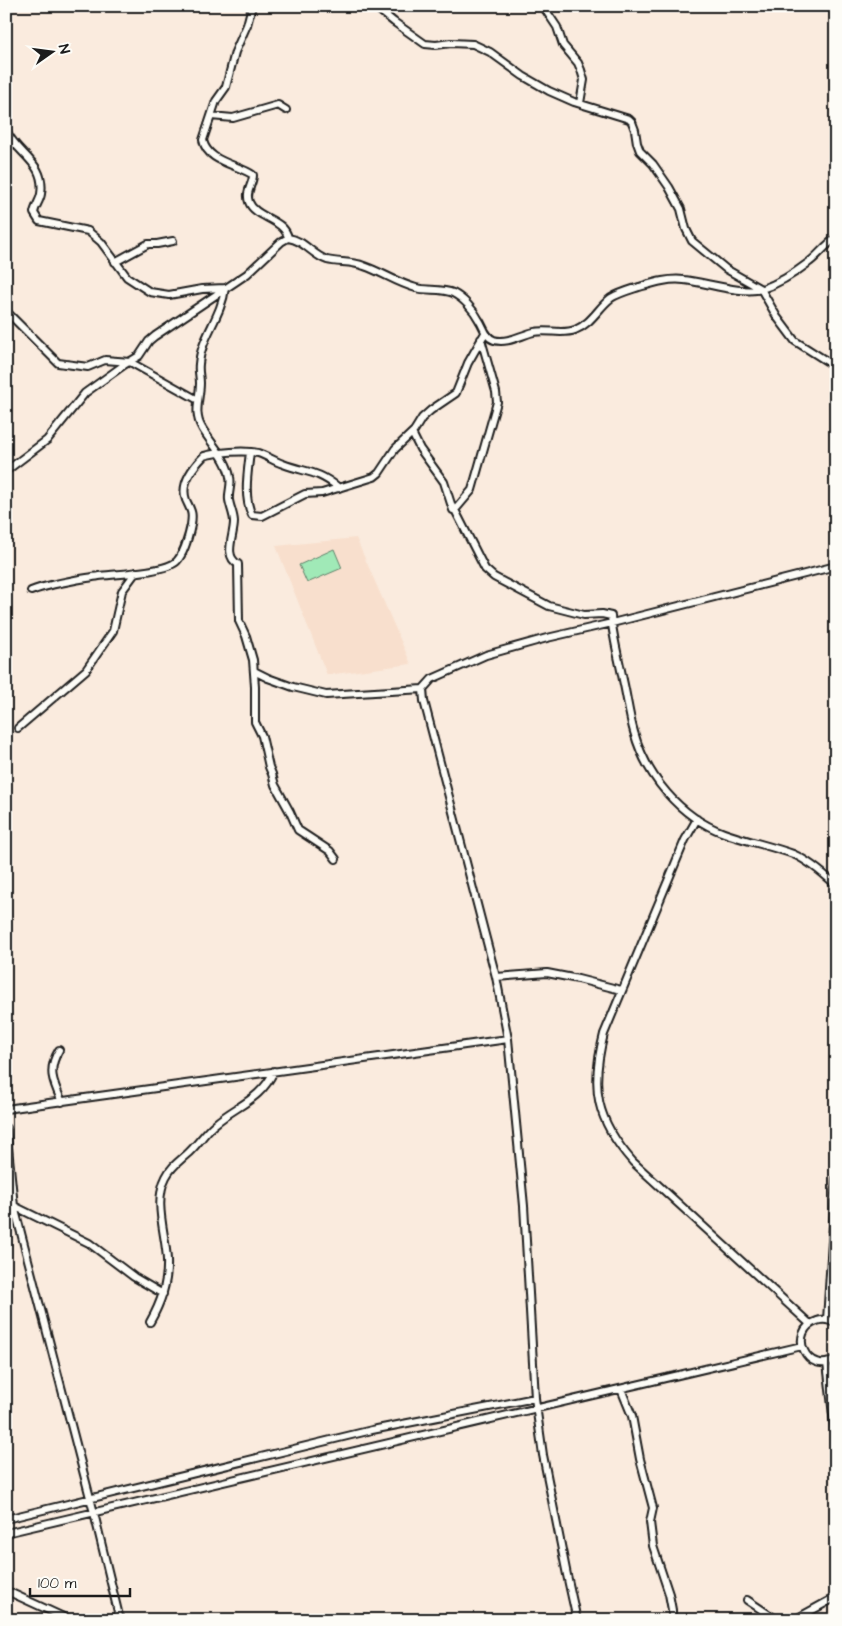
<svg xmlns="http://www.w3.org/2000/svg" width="842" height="1626" viewBox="0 0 842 1626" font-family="'Architects Daughter',sans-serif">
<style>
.built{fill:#f8dfcd}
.green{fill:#a0e9b7;stroke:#5e826a}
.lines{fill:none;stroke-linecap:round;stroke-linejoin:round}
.street-casing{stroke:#1c1c1c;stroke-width:10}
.street{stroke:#fdfcf7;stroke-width:6}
</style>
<rect width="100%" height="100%" fill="#faebde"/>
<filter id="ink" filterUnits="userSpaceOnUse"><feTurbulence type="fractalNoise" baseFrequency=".02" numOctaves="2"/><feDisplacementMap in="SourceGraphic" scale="10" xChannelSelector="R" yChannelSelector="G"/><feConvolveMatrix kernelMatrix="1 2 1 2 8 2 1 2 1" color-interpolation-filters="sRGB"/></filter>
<g filter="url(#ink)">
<!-- built -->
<path class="built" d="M356,538L411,664L327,675L276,546Z"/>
<!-- green -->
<path class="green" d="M334,549L342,568L307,583L299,565Z"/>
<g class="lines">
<defs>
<path id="street" d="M252,6L247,25L235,52L226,87L216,101L203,140C207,162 237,164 253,175C253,185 245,191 249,202C255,218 285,219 288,238
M370,6L378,9L394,22L425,44L436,45L451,43L473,44L490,52L523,76L549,91L574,102L629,119L632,122L635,130L637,143L640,151L653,164L669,187L681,209L686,229L692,241L726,269L761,289L777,317L795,341L836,367
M543,6L557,27L563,45L578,63L581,70L584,80L580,103
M211,116L233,118L278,105L286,110
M6,130C17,155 46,162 41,194C40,201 35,206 34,213L39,221L88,231L101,242L127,277L150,292L169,295L202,289L225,288
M115,262L148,244H157L173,241
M225,288C222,316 201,337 199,364C198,371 200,376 200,383C200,398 193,413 202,428C211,444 227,458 230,477C232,485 228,492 229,500C230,507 234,515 234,522C234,536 223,556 238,564L239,621L246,636L253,660L255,687V722L262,736L269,767L272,774L275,785L290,812L298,830L330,851L336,859
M6,311L58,363L88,367L105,360L130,362L198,400
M412,433L420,449L444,482L453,510H455L485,569L494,577L549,606L584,615L602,614L611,616C613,638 619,659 623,680C627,697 629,715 634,732C646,776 680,817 724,833C746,841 771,846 793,854C809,861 823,873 836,885
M250,452C248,471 243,497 252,515L262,516L305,494L322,493L374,477L379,473L395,449L414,431L422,418L431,410L456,393L468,363L485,333
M6,471L47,440L85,393L124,365L139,356L149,341L155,336L247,274L281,242L288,238C304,240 312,255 327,260C339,263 352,261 364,266C382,272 397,283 416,288C427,291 442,288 453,293C463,298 474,310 479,320C484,327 485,337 494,340C507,344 521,335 534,332C547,329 562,335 575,330C592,323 598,308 611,298C619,293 630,290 639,287C653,283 669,278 684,280C705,282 742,295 762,289C777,284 795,273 808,263C818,256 825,245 836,238
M455,510L472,490L474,483L497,402L496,392L481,339
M31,591C52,583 76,580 99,576C115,574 167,572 177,561C184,553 189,535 191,525C193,512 191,511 186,500C180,484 193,467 204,456C217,452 245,450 258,453C267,456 274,461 283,464C307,473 317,470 339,488
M254,671L268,678L293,687L326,695L423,689
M18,728L86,670L113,631L122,591L136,572
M697,819L685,840L604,1034C590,1088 596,1120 633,1162L810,1324
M496,977L547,973L578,979L621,990
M59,1050C47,1070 53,1082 62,1102
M6,1109L508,1039
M6,1128L14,1206L94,1513L120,1620
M14,1206L89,1243L134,1277L163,1294
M827,1320L836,1178
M150,1322C161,1303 168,1282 167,1260C166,1234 153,1202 166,1177C171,1167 178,1162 186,1155C197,1146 204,1133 215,1124C237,1105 261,1100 274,1071
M836,1324C830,1320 824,1318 817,1321C787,1331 806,1377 836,1359
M827,1363L836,1442
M621,1389L632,1416L640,1459L653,1508L650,1522L653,1546L669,1594L672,1610V1620
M6,1519L372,1430L535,1398
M6,1533L802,1346
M7,1591L70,1620
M747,1600L777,1620
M577,1620L567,1575L543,1455L535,1398L524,1206L508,1039L496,977L424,701L423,689L432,679L486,655L547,638L612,623L836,566
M790,1620L796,1619L836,1597"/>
</defs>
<!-- street casing -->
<use href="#street" class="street-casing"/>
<!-- street -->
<use href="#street" class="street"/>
</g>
</g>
<!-- margin -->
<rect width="842" height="1626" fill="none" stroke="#fdfcf7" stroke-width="25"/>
<rect x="12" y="12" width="817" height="1601" fill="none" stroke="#1c1c1c" stroke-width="2" filter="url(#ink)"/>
<!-- north arrow -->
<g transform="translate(52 52) rotate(76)" stroke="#fdfcf7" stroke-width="4" paint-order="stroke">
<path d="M0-4L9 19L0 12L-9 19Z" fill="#1c1c1c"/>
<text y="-8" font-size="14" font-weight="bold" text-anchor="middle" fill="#1c1c1c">N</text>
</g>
<!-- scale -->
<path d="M30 1588v8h100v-8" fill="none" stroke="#1c1c1c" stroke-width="2.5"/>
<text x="38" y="1588" font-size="15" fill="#1c1c1c" stroke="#fdfcf7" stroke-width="4" paint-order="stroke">100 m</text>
</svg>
